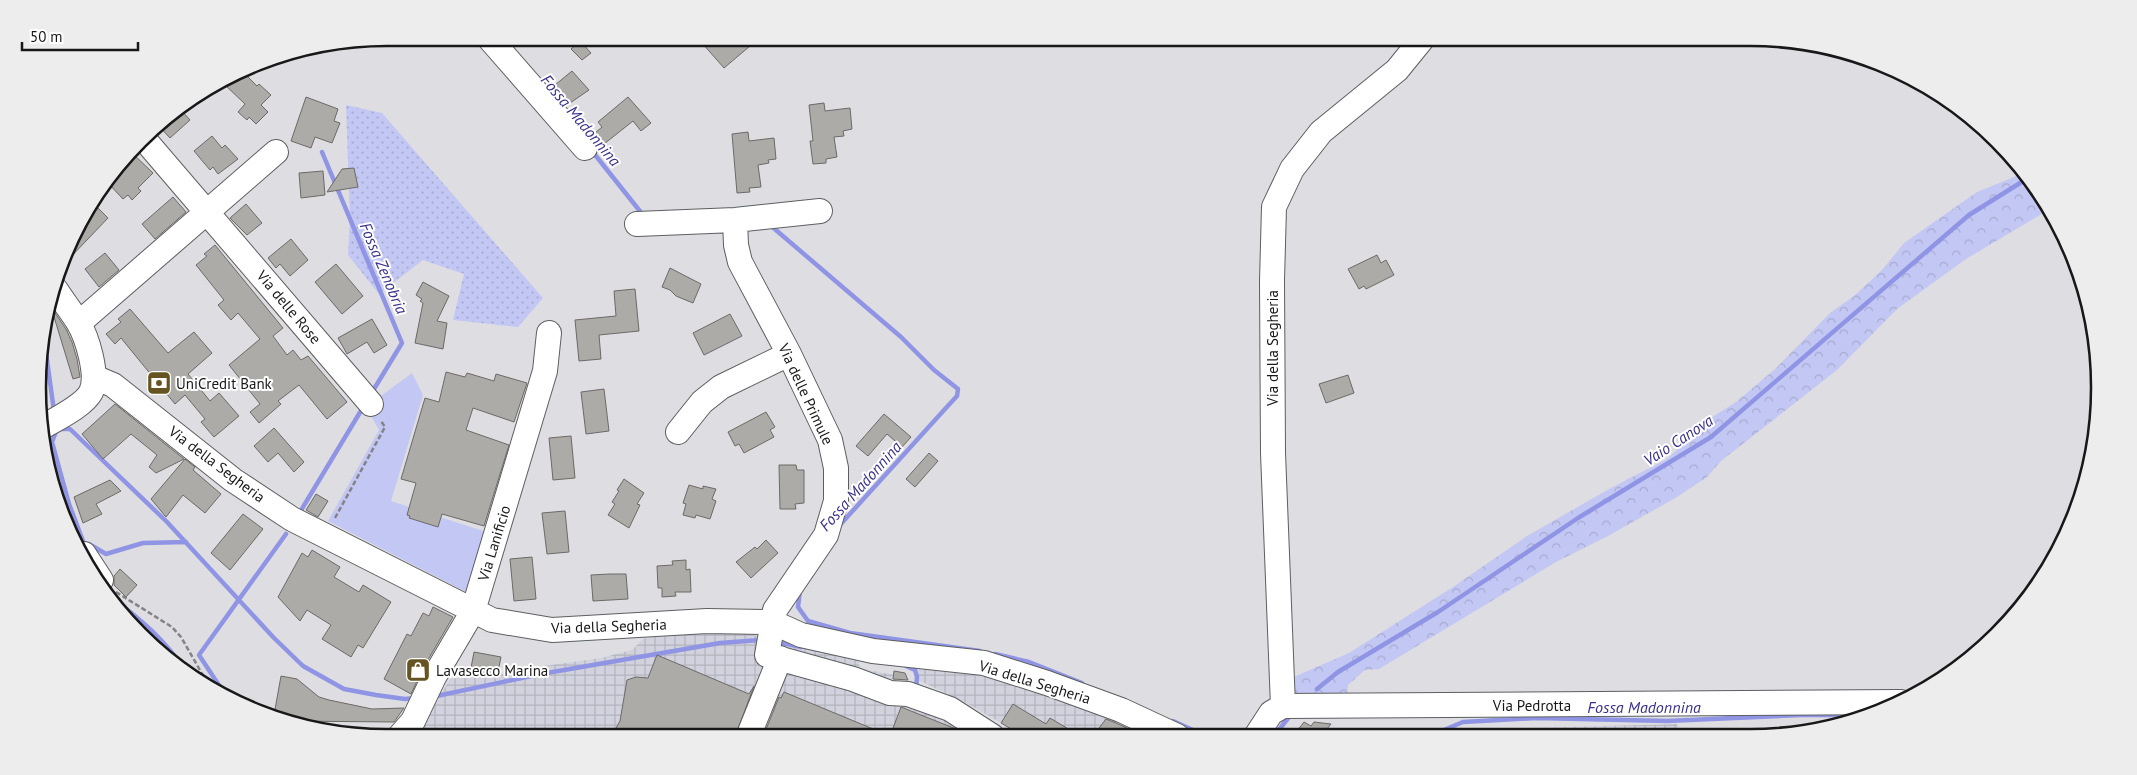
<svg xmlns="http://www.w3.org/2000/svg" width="2137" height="775" viewBox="0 0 2137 775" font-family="'PT Sans',sans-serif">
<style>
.industrial{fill:url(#industrial-grid)}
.grass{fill:url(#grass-dots)}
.forest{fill:url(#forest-crowns)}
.park{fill:#c3c7f3}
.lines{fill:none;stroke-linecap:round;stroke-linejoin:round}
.stream{stroke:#8f94e4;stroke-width:4.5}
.building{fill:#adaba8;stroke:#6b6a67}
.minor-casing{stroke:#5d5e60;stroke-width:26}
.path{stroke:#848487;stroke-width:2.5;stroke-dasharray:5 2.5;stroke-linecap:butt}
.minor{stroke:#fff;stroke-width:24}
.labels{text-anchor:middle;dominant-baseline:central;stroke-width:4;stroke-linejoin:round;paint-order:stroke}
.street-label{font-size:15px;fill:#181819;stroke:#fff}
.poi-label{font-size:15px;fill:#181819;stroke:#fff;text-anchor:start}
.water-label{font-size:16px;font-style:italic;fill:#38318d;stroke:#fff}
.rim{fill:none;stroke:#181819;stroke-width:2.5}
</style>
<defs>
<pattern id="industrial-grid" width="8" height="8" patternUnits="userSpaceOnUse" patternTransform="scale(1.25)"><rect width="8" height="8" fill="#d1d2dd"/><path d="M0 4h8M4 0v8" fill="none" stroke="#b3b4bd"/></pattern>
<pattern id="grass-dots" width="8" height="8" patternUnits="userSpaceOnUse" patternTransform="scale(1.25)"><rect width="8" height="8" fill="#c3c7f3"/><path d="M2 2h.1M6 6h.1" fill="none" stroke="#a7aad0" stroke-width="1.8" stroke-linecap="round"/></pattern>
<pattern id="forest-crowns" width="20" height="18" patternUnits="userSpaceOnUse" patternTransform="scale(1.25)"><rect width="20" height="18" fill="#c3c7f3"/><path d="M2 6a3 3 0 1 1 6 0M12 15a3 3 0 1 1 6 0" fill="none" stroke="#a7aad0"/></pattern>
</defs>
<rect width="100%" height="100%" fill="#dedee2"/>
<!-- industrial -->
<path class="industrial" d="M706,630L734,632L815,645L859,660V665L862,669L895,675L897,681L895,690L992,736L412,737L420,729L450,679L601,658L632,650L643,639L656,635H691Z
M916,661L1036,686L1160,736H1024L968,704L918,680L914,673Z
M1677,724L1680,735H1448L1461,730Z"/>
<!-- grass -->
<path class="grass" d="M346,105L382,113L543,298L518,327L453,320L464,274L423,260L379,294L348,255L350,218Z"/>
<!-- forest -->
<path class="forest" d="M2024,173L2050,209L1966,259L1897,309L1837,370L1721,461L1707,477L1677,497L1608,536L1556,562L1379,669L1365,670L1348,685L1346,707H1287L1289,679L1349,653L1453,587L1527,536L1609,489L1665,460L1685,443L1698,426L1736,402L1774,370L1830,313L1854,296L1882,270L1904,243L1977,192Z"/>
<!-- park -->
<path class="park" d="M412,373L423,395L391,501L489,533L470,594L328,521L379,430L366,407Z"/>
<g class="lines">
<!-- stream -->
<path class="stream" d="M592,151L643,215
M322,152L402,343L374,389
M770,225L901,337L934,370L958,389L957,396L945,409L839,526
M40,342L46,353L54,411
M57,429L52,442L69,504L83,541V548
M58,429H70L167,522L274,638L303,666L344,689L376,695L405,699L415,698
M300,512L362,409
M89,544L106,554L143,543L186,542
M800,590L798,607L808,621L850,633L980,651
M107,594C138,617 167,641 187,674
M777,642L801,647
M995,654L1029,662L1082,683
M906,666L915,670L917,677L916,690
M1317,689L1338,672L1438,612L1578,518L1711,437L1969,215L2028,178
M224,693L199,655L286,534
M432,697L541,674L720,643L760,640
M1173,721L1206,736
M999,732L1008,736
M1432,735L1463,722L1536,718L1667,721L1801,715H1859
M1274,736L1289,717"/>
</g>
<!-- building -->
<path class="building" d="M709,38H743L750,46L724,68L702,43Z
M580,41L591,53L582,60L571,49Z
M242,71L257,86L259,84L271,95L261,105L268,112L256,124L249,117L247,120L238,112L245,104L223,83Z
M572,71L589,90L570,103L555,85Z
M306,97L338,109L334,121L340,123L332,143L315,137L311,148L291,141Z
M628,97L651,123L641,131L633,121L604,144L595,133L602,127L598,122Z
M824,103L825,111L850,108L852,129L843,131L844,136L834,137L837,157L826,159V163L813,164L810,141H813L809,105Z
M181,110L190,120L170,138L157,124Z
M748,132L749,141L774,138L776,159L768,160L769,163L758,165L761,187L749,188L750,192L737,193L732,134Z
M212,136L222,148L225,145L238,159L218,174L213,167L210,170L194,151Z
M131,152L153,173L138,188L141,191L132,200L128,195L123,199L106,181Z
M354,168L358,187L327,192L342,169Z
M323,171L325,195L301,198L299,173Z
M173,197L186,212L155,239L142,224Z
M92,202L108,218L65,263L74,232Z
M246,204L262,223L247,235L230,218Z
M291,239L308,260L290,276L280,264L276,268L268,258Z
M215,245L283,328L273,336L287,355L293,350L301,360L308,356L347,402L327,419L299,385L278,401L281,404L259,423L250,412L260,404L229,365L260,339L238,313L231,320L218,305L224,300L196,265L207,256L204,254Z
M105,253L119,270L99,287L85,269Z
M1377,255L1381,263L1386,260L1394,275L1366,289L1364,286L1359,289L1348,269Z
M336,264L363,296L342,314L315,282Z
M670,268L701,284L693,303L676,296L670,290L662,287Z
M423,282L449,296L437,321L447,323L443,349L415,343L423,303L420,301L422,299L416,295Z
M635,289L639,331L599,335L601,359L579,361L575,320L616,316L614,291Z
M51,307L66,329L72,342L77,359L80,377L73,379Z
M130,309L168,353L194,332L212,353L188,374L210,401L219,393L239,416L214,437L201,422L205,419L185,395L175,404L121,338L115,344L106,334L121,322L118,319Z
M730,314L742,336L704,355L693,333Z
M372,319L387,345L374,353L367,342L347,354L338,338Z
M446,372L465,377L467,373L494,381L496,374L527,383L514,422L473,408L466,430L509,445L484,526L442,514L438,527L409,518L410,516L407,515L416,483L401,479L425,398L439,402Z
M1348,375L1354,393L1326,403L1319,384Z
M604,389L609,431L586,434L581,392Z
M115,404L184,459L156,473L149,467L157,455L131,434L103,459L82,434Z
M766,412L775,427L770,430L774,437L744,453L739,444L735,446L728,432Z
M884,414L911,437L902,447L887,434L868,456L856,446Z
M274,428L304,462L294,472L278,453L268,462L254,446Z
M571,436L575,478L553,480L549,438Z
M929,453L938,461L915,487L906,479Z
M185,459L195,467L193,470L221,494L205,513L183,495L166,517L151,499Z
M779,465H796L797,470H804V503L795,504L796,509H780Z
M624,479L644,493L637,504L640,505L629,528L608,515L615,504L612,502L619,491L617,490Z
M110,480L121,491L96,504L102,514L83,523L74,497Z
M689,485L703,489V486L716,489L712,499L716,501L710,519L696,515L695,518L683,515L686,504L683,503Z
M316,494L328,501L318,517L306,510Z
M565,511L569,552L547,554L542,513Z
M243,514L263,529L230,570L211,553Z
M766,540L778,553L751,578L736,562L755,547L757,549Z
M312,550L340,567L334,577L359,592L363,585L391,602L363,648L358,645L351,657L322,639L331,625L307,610L300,621L278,597L302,553L308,557Z
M532,557L536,599L514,601L510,559Z
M686,560V570L690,569L691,592H675L676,596L662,597V588H658L657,566L673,565L672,561Z
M120,569L137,585L126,597L114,585V576Z
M610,574H626L628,599L593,601L591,575Z
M433,607L453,617L422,670L411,694L384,679L407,634L411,636L423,613L429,616Z
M474,652L501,657L497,677L470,673Z
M657,655L749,694L754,686L735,737H634L616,728L620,721L627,680L636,677L648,678Z
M894,671L905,673L908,680L893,679Z
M281,676L297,679L319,697L329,700L372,709L404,708L394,722L287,721L274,715Z
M784,692L890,736L901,707L956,729L967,736L763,737L779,697L781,698Z
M1013,704L1046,724L1050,718L1080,736H1023L1001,723Z
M1106,719L1116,723L1144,736H1093Z
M1304,722L1311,726L1314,722L1331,724L1323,734L1326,735L1293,736Z"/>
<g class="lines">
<defs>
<path id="minor" d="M489,38L585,148
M144,139L371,404
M735,220L736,245L740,262L789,354L830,440L836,468V501L826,535L775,610L767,655L853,679L890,693L908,694L950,709L992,736
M637,224L735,220L820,211
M79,323L276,152
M94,377L113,385L233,480L292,519L492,620L552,630L707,621L772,622L801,635L873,651L984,663L1047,683L1121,710L1177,736
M41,428C54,420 84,406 91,392C99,375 87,337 78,322C71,311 63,301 56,290
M678,432L702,402L721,387L789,354
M84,554L101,580
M1283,706L1273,453L1272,281L1274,207L1292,169L1321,132L1397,70L1423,38
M1283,706L1901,702
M1256,736L1271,713L1283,706
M399,737L413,721L434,677L473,611L545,371L549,333
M748,737L780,658"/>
</defs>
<!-- minor casing -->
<use href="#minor" class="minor-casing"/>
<!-- path -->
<path class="path" d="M46,458L52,472
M335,518L385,427L381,421
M116,592L172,627L181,637L209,686"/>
<!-- minor -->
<use href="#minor" class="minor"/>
</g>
<!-- icons -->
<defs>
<symbol id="bank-square" viewBox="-11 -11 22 22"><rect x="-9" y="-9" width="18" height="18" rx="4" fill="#655421" stroke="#fff"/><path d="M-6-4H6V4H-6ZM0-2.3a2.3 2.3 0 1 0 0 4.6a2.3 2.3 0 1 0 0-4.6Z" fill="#fff"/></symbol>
<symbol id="shop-square" viewBox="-11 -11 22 22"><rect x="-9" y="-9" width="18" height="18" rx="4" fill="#655421" stroke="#fff"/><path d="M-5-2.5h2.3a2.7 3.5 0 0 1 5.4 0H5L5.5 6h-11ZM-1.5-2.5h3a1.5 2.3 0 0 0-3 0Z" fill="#fff"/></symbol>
</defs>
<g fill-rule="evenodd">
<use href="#bank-square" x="145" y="369" width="28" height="28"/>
<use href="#shop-square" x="404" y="656" width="28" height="28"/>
</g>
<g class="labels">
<!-- street labels -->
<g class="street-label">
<text transform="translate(289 307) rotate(50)">Via delle Rose</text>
<text transform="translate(1272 348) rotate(-90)">Via della Segheria</text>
<text transform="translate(806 394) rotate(65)">Via delle Primule</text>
<text transform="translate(217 464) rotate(37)">Via della Segheria</text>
<text transform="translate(494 543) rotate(-73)">Via Lanificio</text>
<text transform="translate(609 626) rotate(-2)">Via della Segheria</text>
<text transform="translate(1035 682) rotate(17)">Via della Segheria</text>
<text x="1532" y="705">Via Pedrotta</text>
</g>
<!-- poi labels -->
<g class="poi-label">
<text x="176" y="383">UniCredit Bank</text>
<text x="436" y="670">Lavasecco Marina</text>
</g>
<!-- water labels -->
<g class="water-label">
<text transform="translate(581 120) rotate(50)">Fossa Madonnina</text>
<text transform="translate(384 268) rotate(67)">Fossa Zenobria</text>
<text transform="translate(1678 440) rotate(-33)">Vaio Canova</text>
<text transform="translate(860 486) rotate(-48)">Fossa Madonnina</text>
<text x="1644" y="707">Fossa Madonnina</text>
</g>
</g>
<!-- crop -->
<path d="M0 0H2137V775H0ZM387 46H1750A341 341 0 0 1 2091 387V388A341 341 0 0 1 1750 729H387A341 341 0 0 1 46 388V387A341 341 0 0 1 387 46Z" fill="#ededed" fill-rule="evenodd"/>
<path class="rim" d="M387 46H1750A341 341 0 0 1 2091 387V388A341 341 0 0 1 1750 729H387A341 341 0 0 1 46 388V387A341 341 0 0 1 387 46Z"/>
<!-- scale -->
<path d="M22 42v8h116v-8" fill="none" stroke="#181819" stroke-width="2.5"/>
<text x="30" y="42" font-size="15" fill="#181819" stroke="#ffffff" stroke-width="4" paint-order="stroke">50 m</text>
</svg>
